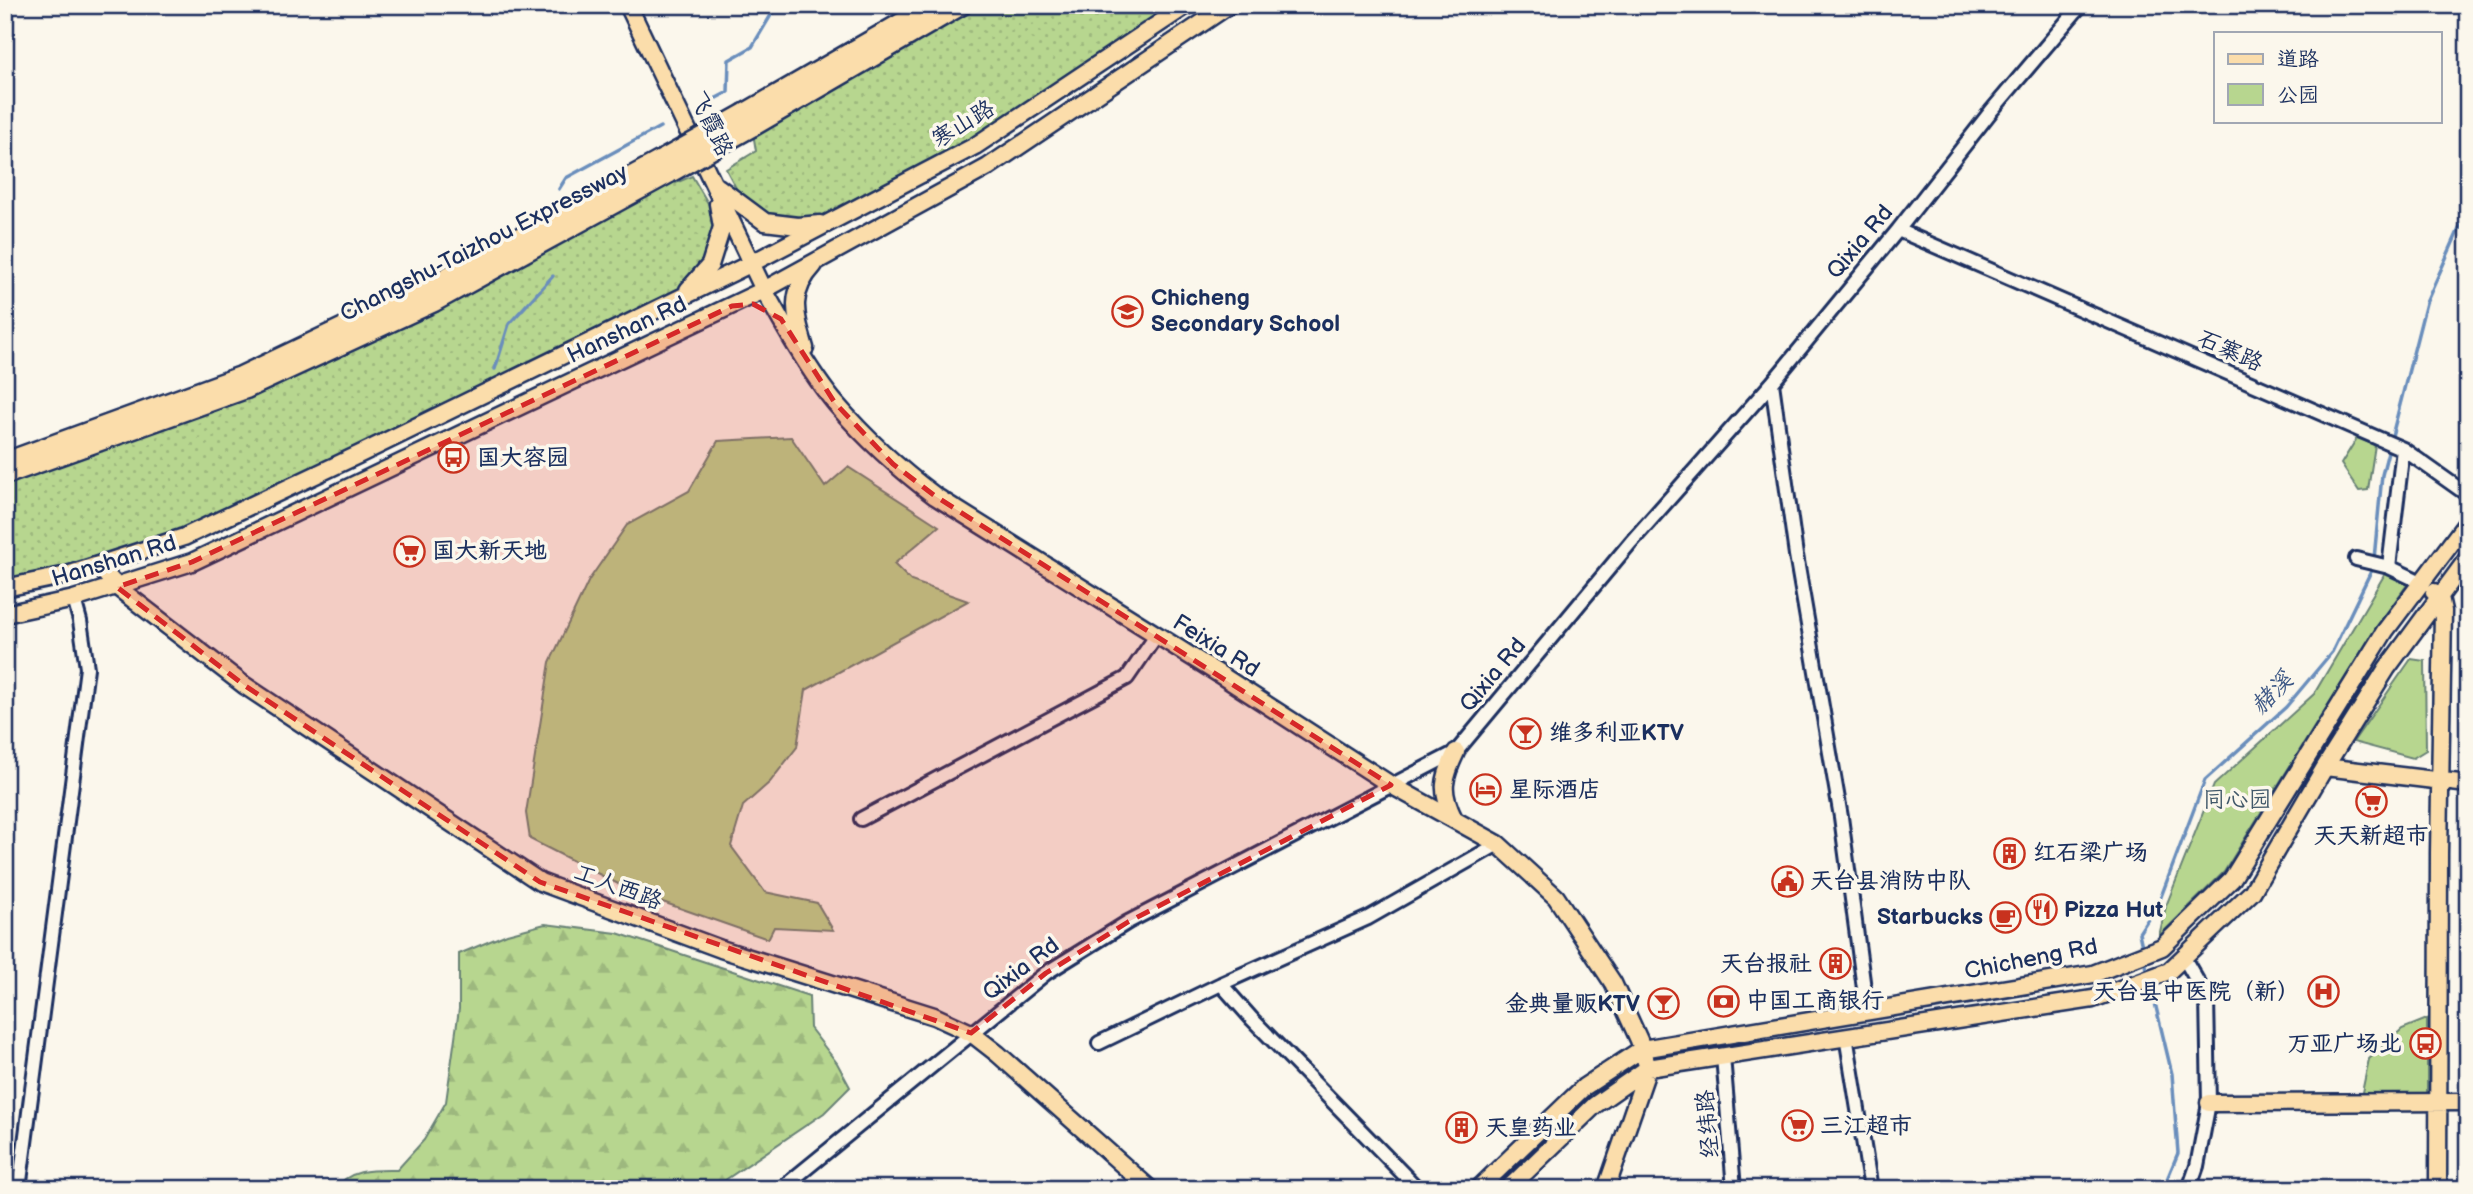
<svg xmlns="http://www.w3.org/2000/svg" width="2473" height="1194" viewBox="0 0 2473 1194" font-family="'Balsamiq Sans','LXGW WenKai TC',sans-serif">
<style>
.grass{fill:url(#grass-dots);stroke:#698276;stroke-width:2}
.forest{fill:url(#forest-firs);stroke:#698276;stroke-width:2}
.park{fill:#b7d68f;stroke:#698276;stroke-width:2}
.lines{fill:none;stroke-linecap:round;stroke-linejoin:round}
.stream{stroke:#6a8ebc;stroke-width:3.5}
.minor-casing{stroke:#1b2f5e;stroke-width:18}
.major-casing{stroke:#1b2f5e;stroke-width:21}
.highway-casing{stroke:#1b2f5e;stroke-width:23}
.minor{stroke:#fbf7ec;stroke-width:12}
.major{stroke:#fbddab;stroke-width:16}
.highway{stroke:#fbddab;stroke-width:18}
.highway-bridge-casing{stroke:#1b2f5e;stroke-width:23;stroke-linecap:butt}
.highway-bridge{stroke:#fbddab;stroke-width:18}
.marked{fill:#d62828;fill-opacity:0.2;stroke:#d62828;stroke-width:5;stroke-dasharray:14 9;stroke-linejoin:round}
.labels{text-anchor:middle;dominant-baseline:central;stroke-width:7;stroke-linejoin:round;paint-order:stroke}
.street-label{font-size:23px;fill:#1b2f5e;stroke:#fbf7ec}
.poi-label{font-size:23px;font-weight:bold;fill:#1b2f5e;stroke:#fbf7ec;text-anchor:start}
.park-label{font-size:23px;fill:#42596a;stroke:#fbf7ec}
.water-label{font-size:24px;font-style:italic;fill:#3c5785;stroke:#fbf7ec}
</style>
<defs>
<pattern id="grass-dots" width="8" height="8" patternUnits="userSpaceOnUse" patternTransform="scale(1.75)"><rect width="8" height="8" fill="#b7d68f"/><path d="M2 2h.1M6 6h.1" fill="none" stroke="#9db87e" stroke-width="1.8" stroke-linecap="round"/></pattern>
<pattern id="forest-firs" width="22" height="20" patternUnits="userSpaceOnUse" patternTransform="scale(1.75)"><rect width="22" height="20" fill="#b7d68f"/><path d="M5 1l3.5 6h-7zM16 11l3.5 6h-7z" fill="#9db87e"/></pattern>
</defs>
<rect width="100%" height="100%" fill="#fbf7ec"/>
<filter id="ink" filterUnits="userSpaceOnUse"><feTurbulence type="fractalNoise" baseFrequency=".0143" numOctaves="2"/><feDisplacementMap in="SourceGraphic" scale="14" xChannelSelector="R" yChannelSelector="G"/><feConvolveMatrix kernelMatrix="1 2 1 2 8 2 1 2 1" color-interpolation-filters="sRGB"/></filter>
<g filter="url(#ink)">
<!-- grass -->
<path class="grass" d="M962,5H1187L1100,64L830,223L798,226L738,204L737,190L726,169L756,151L752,127Z
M670,173L676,183L692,176L722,227L710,265L682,297L184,537L5,588V475Z"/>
<!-- forest -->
<path class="forest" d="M545,924L617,933L809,996L810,1028L837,1063L850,1087L824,1113L712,1189H336C349,1168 375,1170 397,1170L424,1140L446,1102L459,1009V954L507,934Z"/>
<!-- park -->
<path class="park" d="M791,437L825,487L848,467L939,526L894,564L911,581L968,601L806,690L797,747L770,782L743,806L731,846L765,892L817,903L833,930L774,927L768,939L634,892L530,839L526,813L550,662L589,580L627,525L689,491L718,441Z
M2357,438L2375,445L2368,490L2359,491L2341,464Z
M2389,567L2412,578L2377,626L2224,872L2159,936L2166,906L2214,785L2314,694Z
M2411,659L2425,661L2426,750L2413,758L2353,742Z
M2427,1019V1102H2360L2369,1059L2402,1029Z"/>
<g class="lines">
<!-- stream -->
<path class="stream" d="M705,104L728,92L729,60L752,47L777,5
M559,189L566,178L660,127
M495,369L509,324L553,276
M2374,559L2382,475L2426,303L2468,209
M2143,951L2139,933L2159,902L2205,780L2286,707L2332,652L2373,567
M2145,959L2148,975
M2150,982L2172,1074L2178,1153L2163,1189"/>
<defs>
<path id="minor" d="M1898,230L2403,449L2468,495
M1772,383L1796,555L1841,817L1867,1011
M2403,449L2389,567L2421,582
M2356,559L2389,567
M861,819L1127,678L1156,636
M2184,958L2207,998L2209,1103L2197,1166L2189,1189
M1221,984L1252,1019L1418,1189
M1846,1036L1871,1189
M1099,1043L1221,984L1368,918L1498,844
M1723,1056L1734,1189
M19,1189L87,668L80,621L74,599
M781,1189L1046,973L1128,922L1456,752L1631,542L1772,383L1898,230L1992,110L2081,5"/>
<path id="major" d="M628,5L764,290C784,326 810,373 836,404C866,439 899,469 935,496L1216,672L1391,785L1498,844L1556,897L1613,983L1639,1040L1648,1068L1606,1189
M718,187L765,222L798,226L820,224
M688,290L710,265L722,227L718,204
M805,348C795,314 788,293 814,265
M98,565L117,587L244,685L540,882L721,949L934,1016L971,1033L998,1054L1150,1189
M5,588L67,575L184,537L360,454L752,263L975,146L1187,5
M2434,592L2440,597L2443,611L2439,853L2438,1189
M5,614L74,599L192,562L764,290L988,167L1229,5
M2325,767L2468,784
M1454,819C1440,791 1443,779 1456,752
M2209,1103L2468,1102
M1478,1189L1584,1087L1642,1049L2093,974L2162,947L2232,879L2385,631L2468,521
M1508,1189L1595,1105L1648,1068L2093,999L2169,971L2252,892L2325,767L2387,668L2468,558"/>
<path id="highway" d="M745,113L932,5
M752,127L962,5
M5,462L241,376L428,287L663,159
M5,475L246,389L434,302L670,173"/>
</defs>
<!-- minor casing -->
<use href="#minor" class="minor-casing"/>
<!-- major casing -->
<use href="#major" class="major-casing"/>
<!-- highway casing -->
<use href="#highway" class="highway-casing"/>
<!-- minor -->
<use href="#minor" class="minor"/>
<!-- major -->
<use href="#major" class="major"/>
<!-- highway -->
<use href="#highway" class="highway"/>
<defs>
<path id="highway-bridge" d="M663,159L745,113
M670,173L752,127"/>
</defs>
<!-- highway-bridge casing -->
<use href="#highway-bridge" class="highway-bridge-casing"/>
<!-- highway-bridge -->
<use href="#highway-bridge" class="highway-bridge"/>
</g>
</g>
<!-- marked area -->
<path class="marked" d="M753,304L781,319L835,403L893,464L935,496L1391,785L1128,922L1046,973L971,1033L540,882L244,685L117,587L192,562L732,306Z"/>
<!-- icons -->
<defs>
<symbol id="school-ring" viewBox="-11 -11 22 22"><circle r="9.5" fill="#fbf7ec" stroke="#c8321e" stroke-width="1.5"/><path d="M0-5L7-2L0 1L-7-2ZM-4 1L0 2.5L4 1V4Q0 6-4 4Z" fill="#c8321e"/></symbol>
<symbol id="bus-ring" viewBox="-11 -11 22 22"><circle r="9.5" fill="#fbf7ec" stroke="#c8321e" stroke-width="1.5"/><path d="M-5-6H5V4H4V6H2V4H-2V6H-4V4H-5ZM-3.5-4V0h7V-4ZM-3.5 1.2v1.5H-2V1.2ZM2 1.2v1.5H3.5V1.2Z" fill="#c8321e"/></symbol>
<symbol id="supermarket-ring" viewBox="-11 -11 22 22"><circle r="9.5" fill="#fbf7ec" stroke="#c8321e" stroke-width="1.5"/><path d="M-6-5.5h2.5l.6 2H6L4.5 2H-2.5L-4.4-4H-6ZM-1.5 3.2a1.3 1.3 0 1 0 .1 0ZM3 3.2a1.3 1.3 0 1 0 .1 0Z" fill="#c8321e"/></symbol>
<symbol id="bar-ring" viewBox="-11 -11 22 22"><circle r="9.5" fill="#fbf7ec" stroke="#c8321e" stroke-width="1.5"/><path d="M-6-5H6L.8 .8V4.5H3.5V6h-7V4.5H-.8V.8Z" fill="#c8321e"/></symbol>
<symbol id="hotel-ring" viewBox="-11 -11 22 22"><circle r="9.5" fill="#fbf7ec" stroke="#c8321e" stroke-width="1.5"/><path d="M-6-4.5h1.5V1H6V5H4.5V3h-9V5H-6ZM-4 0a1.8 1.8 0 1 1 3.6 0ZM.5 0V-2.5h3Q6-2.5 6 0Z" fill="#c8321e"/></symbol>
<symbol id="building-ring" viewBox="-11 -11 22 22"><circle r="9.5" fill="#fbf7ec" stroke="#c8321e" stroke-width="1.5"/><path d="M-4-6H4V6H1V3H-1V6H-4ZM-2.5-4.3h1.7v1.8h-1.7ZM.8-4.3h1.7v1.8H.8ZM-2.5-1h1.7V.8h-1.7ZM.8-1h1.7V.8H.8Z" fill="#c8321e"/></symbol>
<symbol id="civic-ring" viewBox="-11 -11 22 22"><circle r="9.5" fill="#fbf7ec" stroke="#c8321e" stroke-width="1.5"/><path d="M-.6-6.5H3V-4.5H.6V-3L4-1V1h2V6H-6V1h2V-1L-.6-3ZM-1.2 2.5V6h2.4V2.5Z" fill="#c8321e"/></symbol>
<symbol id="restaurant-ring" viewBox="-11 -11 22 22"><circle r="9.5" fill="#fbf7ec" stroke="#c8321e" stroke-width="1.5"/><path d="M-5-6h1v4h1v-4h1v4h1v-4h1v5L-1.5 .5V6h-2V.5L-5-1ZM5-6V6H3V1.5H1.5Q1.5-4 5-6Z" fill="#c8321e"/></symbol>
<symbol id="cafe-ring" viewBox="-11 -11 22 22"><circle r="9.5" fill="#fbf7ec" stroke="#c8321e" stroke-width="1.5"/><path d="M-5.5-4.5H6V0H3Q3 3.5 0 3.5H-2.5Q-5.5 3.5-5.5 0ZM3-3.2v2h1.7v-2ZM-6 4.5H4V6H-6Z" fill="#c8321e"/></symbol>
<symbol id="hospital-ring" viewBox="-11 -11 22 22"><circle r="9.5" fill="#fbf7ec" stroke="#c8321e" stroke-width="1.5"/><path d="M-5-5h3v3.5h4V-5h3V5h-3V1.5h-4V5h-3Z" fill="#c8321e"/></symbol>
<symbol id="bank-ring" viewBox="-11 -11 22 22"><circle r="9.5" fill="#fbf7ec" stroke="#c8321e" stroke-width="1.5"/><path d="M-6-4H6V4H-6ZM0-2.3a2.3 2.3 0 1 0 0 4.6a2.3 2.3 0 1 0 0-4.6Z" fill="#c8321e"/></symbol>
</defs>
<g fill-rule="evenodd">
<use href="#school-ring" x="1110" y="294" width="35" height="35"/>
<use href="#bus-ring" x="436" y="440" width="35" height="35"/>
<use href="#supermarket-ring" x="392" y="534" width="35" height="35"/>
<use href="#bar-ring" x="1508" y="716" width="35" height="35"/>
<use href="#hotel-ring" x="1468" y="772" width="35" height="35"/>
<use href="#supermarket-ring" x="2354" y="784" width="35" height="35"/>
<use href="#building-ring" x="1992" y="836" width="35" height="35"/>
<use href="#civic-ring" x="1770" y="864" width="35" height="35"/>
<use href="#restaurant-ring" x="2024" y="892" width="35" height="35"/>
<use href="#cafe-ring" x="1988" y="900" width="35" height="35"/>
<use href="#building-ring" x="1818" y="946" width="35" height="35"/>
<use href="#hospital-ring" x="2306" y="974" width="35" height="35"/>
<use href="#bank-ring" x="1706" y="984" width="35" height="35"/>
<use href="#bar-ring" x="1646" y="986" width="35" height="35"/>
<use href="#bus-ring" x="2408" y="1026" width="35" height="35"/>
<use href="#supermarket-ring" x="1780" y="1108" width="35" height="35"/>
<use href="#building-ring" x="1444" y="1110" width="35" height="35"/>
</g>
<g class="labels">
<!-- street labels -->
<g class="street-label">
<text transform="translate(711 124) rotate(64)">飞霞路</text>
<text transform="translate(963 124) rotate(-31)">寒山路</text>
<text transform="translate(1860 242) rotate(-50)">Qixia Rd</text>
<text transform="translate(484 243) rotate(-27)">Changshu-Taizhou Expressway</text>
<text transform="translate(627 330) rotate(-25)">Hanshan Rd</text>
<text transform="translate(2230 351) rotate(24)">石寨路</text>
<text transform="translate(114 561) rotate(-17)">Hanshan Rd</text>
<text transform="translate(1216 646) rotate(32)">Feixia Rd</text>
<text transform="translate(1493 675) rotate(-50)">Qixia Rd</text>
<text transform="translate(618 887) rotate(20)">工人西路</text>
<text transform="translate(2031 959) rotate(-11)">Chicheng Rd</text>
<text transform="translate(1021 969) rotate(-37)">Qixia Rd</text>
<text transform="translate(1708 1124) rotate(-95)">经纬路</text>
</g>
<!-- poi labels -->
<g class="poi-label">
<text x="1151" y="298">Chicheng<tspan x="1151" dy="26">Secondary School</tspan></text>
<text x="477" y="458">国大容园</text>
<text x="432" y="551">国大新天地</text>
<text x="1549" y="733">维多利亚KTV</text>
<text x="1509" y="790">星际酒店</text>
<text x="2371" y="836" text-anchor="middle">天天新超市</text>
<text x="2033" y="853">红石梁广场</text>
<text x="1810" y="881">天台县消防中队</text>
<text x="2064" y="910">Pizza Hut</text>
<text x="1983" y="917" text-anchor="end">Starbucks</text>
<text x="1812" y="964" text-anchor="end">天台报社</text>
<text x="2300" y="992" text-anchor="end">天台县中医院（新）</text>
<text x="1746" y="1001">中国工商银行</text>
<text x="1640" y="1004" text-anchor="end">金典量贩KTV</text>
<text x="2402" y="1044" text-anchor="end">万亚广场北</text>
<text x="1820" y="1126">三江超市</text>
<text x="1485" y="1128">天皇药业</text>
</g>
<!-- park labels -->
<g class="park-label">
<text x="2237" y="800">同心园</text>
</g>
<!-- water labels -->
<g class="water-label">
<text transform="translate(2272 693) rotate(-46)">赭溪</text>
</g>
</g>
<!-- margin -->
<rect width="2473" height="1194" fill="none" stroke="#fbf7ec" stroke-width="28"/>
<rect x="14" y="14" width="2445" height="1166" fill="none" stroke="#1b2f5e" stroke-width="2.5" filter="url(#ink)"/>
<!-- legend -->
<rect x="2214" y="32" width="228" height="91" fill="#fbf7ec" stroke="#a1a7b3" stroke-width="2"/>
<rect x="2228" y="54" width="35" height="10" fill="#fbddab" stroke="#a1a7b3" stroke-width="2"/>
<text x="2277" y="66" font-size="21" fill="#1b2f5e">道路</text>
<rect x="2228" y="84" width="35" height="21" fill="#b7d68f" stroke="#a1a7b3" stroke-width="2"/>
<text x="2277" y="102" font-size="21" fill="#1b2f5e">公园</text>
</svg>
